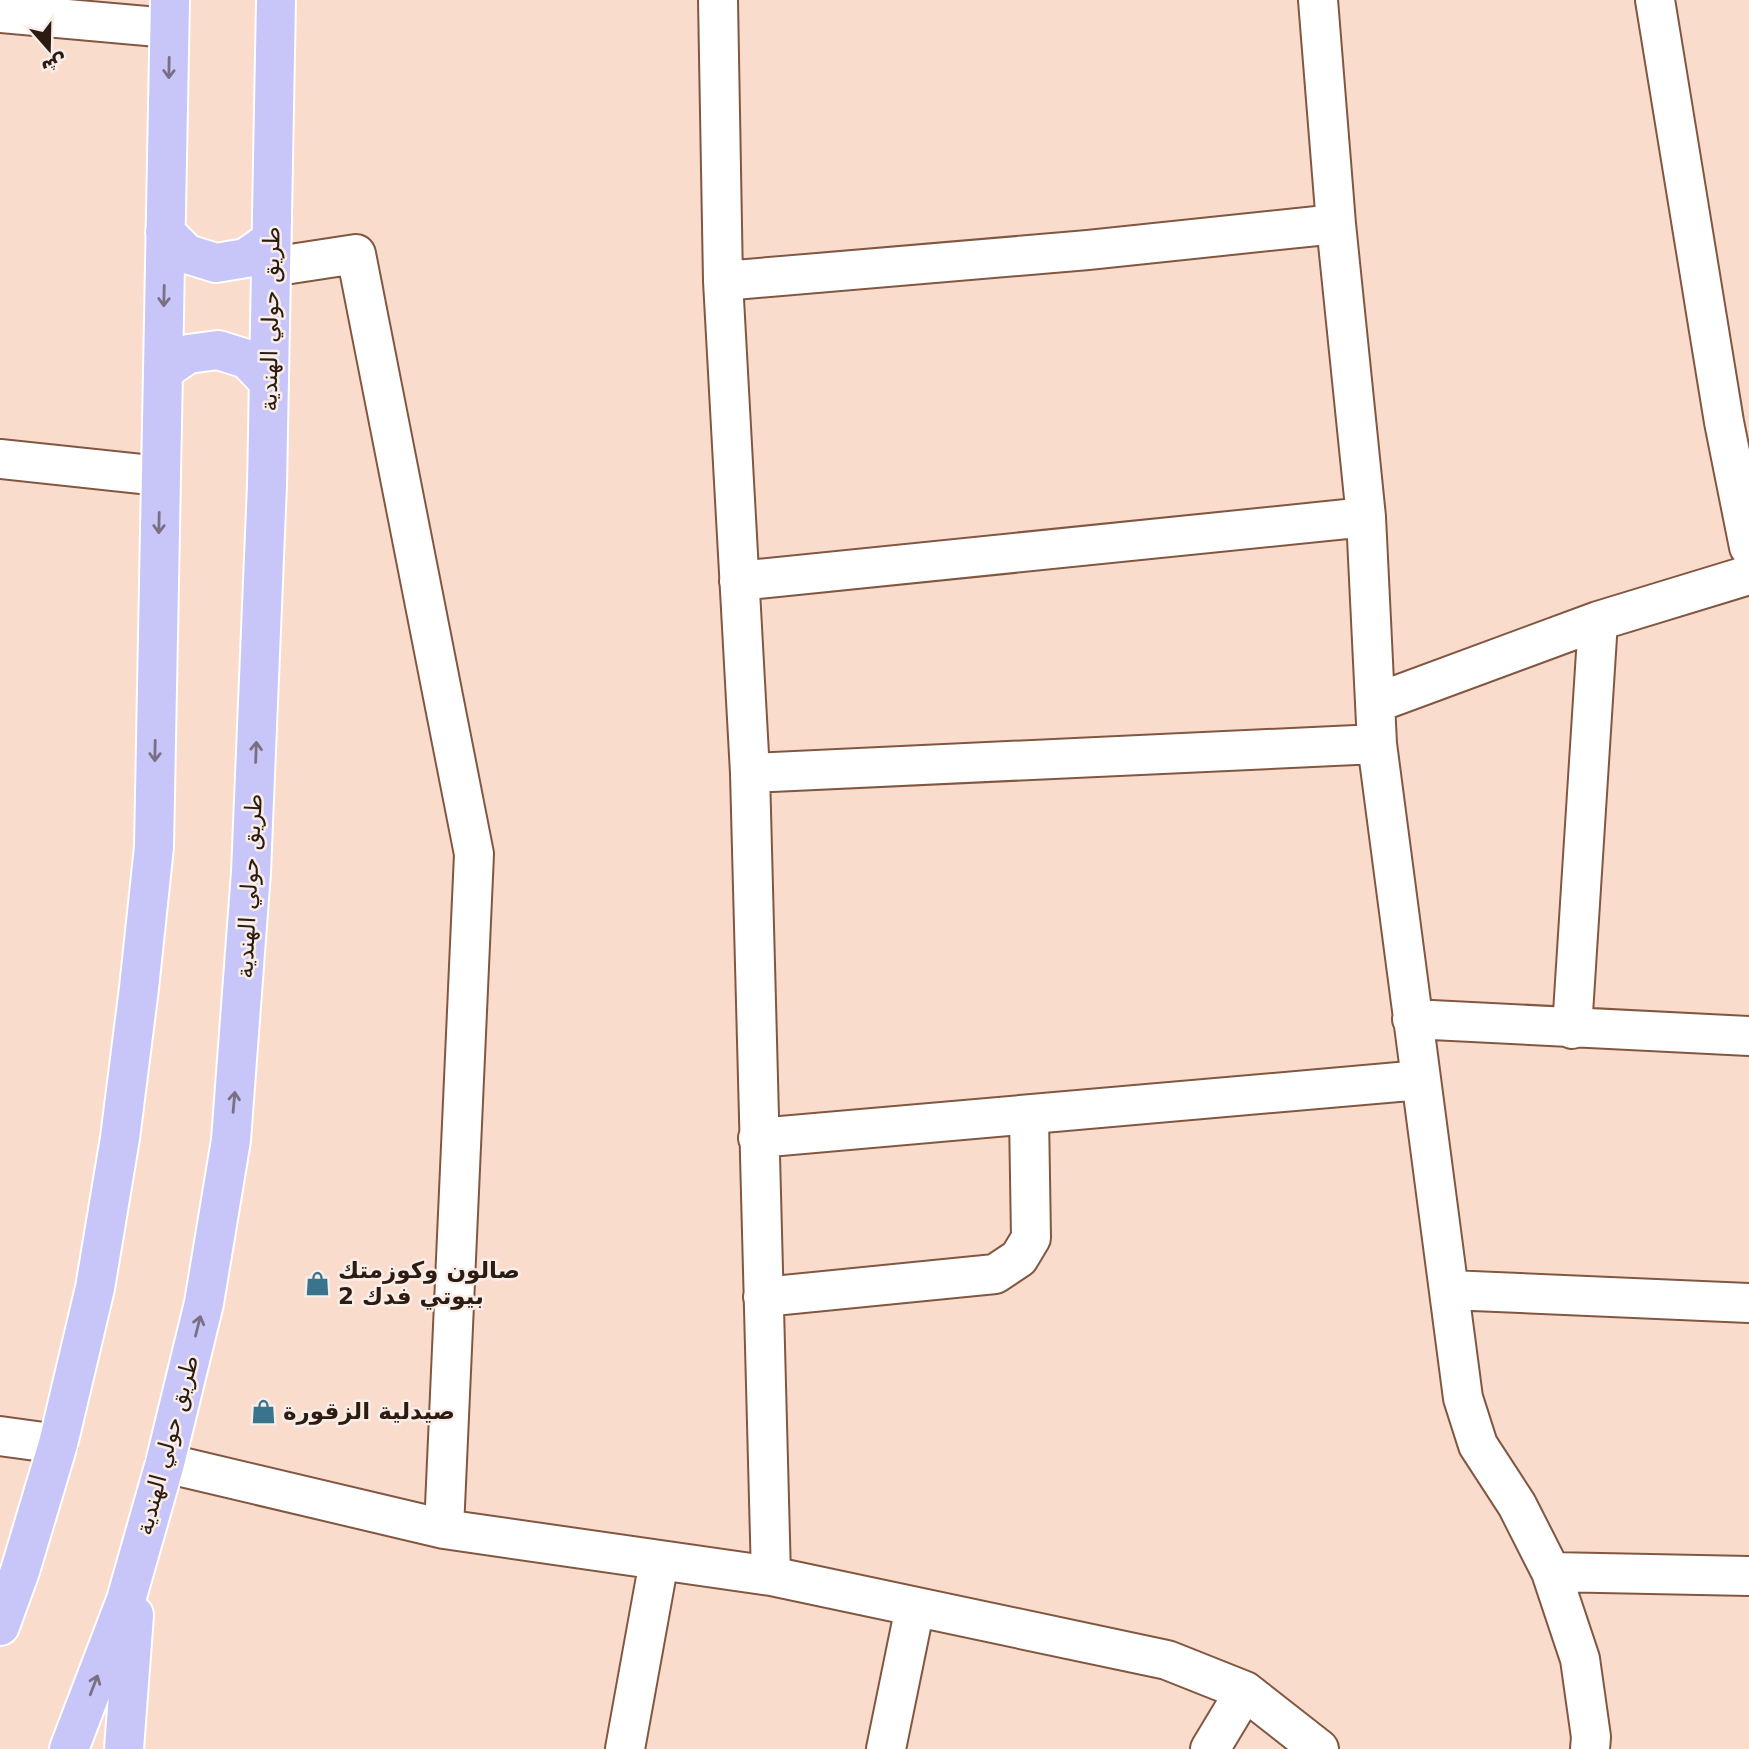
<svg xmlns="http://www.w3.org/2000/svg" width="1749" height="1749" viewBox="0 0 1749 1749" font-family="'DejaVu Sans','Noto Naskh Arabic',sans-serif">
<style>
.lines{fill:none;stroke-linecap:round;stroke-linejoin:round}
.minor-casing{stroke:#825741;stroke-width:42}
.highway-casing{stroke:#fff;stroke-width:42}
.minor{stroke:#fff;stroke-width:38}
.highway{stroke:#c8c5f8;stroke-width:38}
.oneway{stroke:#7a7085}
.labels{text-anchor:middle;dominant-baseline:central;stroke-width:5;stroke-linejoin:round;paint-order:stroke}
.street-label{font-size:23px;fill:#2d1b12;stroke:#f8eee9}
.poi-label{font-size:23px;font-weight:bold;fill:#2d1b12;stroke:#f8eee9;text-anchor:start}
</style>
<rect width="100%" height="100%" fill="#fadccd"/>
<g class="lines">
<defs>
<path id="minor" d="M718,0L723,281L750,773L771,1576
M1318,0L1336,224L1366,517L1377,744L1463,1398L1478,1445L1517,1505L1551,1572L1580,1659L1591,1737L1590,1749
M1655,0L1724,422L1749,547
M0,13L169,28
M271,267L356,254L474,854L444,1529
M723,281L1088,250L1336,224
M0,459L160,476
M739,581L1366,517
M1376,703L1598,621L1749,575
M750,773L1377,744
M1412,1019L1749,1036
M1572,1029L1598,621
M758,1138L1421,1080
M1449,1290L1749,1303
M763,1297L995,1274L1019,1258L1031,1238L1029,1115
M0,1436L58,1444
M165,1463L444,1529L771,1576L1167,1660L1245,1691L1319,1749
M1551,1572L1749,1576
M625,1749L659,1561
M886,1749L915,1607
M1210,1749L1245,1691"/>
<path id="highway" d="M165,232L187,254L216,263L246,258L271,240
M163,371L188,354L218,350L247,359L269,382
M0,1626L20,1571L58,1444L95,1288L120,1138L139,988L154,847L170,0
M69,1749L126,1600L165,1463L204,1303L231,1140L251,872L267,485L276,0
M124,1749L134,1615"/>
</defs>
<!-- minor casing -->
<use href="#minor" class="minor-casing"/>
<!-- highway casing -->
<use href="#highway" class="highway-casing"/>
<!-- minor -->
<use href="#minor" class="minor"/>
<!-- highway -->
<use href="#highway" class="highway"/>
</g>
<!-- one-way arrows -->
<defs><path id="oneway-shaft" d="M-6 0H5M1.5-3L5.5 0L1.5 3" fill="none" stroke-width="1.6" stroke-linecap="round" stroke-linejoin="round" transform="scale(1.75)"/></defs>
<g class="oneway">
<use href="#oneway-shaft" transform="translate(169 68) rotate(91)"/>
<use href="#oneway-shaft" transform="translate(164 296) rotate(91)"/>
<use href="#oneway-shaft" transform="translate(159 523) rotate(91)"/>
<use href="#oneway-shaft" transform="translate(155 751) rotate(91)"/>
<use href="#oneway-shaft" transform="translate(256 752) rotate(-88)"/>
<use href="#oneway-shaft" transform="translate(234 1102) rotate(-85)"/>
<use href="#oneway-shaft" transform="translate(198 1326) rotate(-76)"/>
<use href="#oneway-shaft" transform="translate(94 1685) rotate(-69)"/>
</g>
<!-- icons -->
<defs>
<symbol id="shop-bare" viewBox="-9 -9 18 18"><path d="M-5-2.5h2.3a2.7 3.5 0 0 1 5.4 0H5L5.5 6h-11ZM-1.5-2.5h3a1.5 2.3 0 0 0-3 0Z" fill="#39748c" stroke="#f8eee9" stroke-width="2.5" paint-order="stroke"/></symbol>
</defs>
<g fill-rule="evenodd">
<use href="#shop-bare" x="300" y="1266" width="35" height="35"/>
<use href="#shop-bare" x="246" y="1394" width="35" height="35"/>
</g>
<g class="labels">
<!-- street labels -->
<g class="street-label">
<text transform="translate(270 319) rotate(-89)">طريق حولي الهندية</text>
<text transform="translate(249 886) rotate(-87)">طريق حولي الهندية</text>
<text transform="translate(167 1445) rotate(-75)">طريق حولي الهندية</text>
</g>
<!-- poi labels -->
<g class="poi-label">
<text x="338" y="1270">صالون وكوزمتك<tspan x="338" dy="26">بيوتي فدك 2</tspan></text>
<text x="283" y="1411">صيدلية الزقورة</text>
</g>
</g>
<!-- north arrow -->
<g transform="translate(49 49) rotate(160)" stroke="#f8eee9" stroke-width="5" paint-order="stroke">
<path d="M0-5L12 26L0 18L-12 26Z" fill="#2d1b12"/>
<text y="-10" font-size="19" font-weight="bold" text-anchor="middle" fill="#2d1b12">ش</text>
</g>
</svg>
